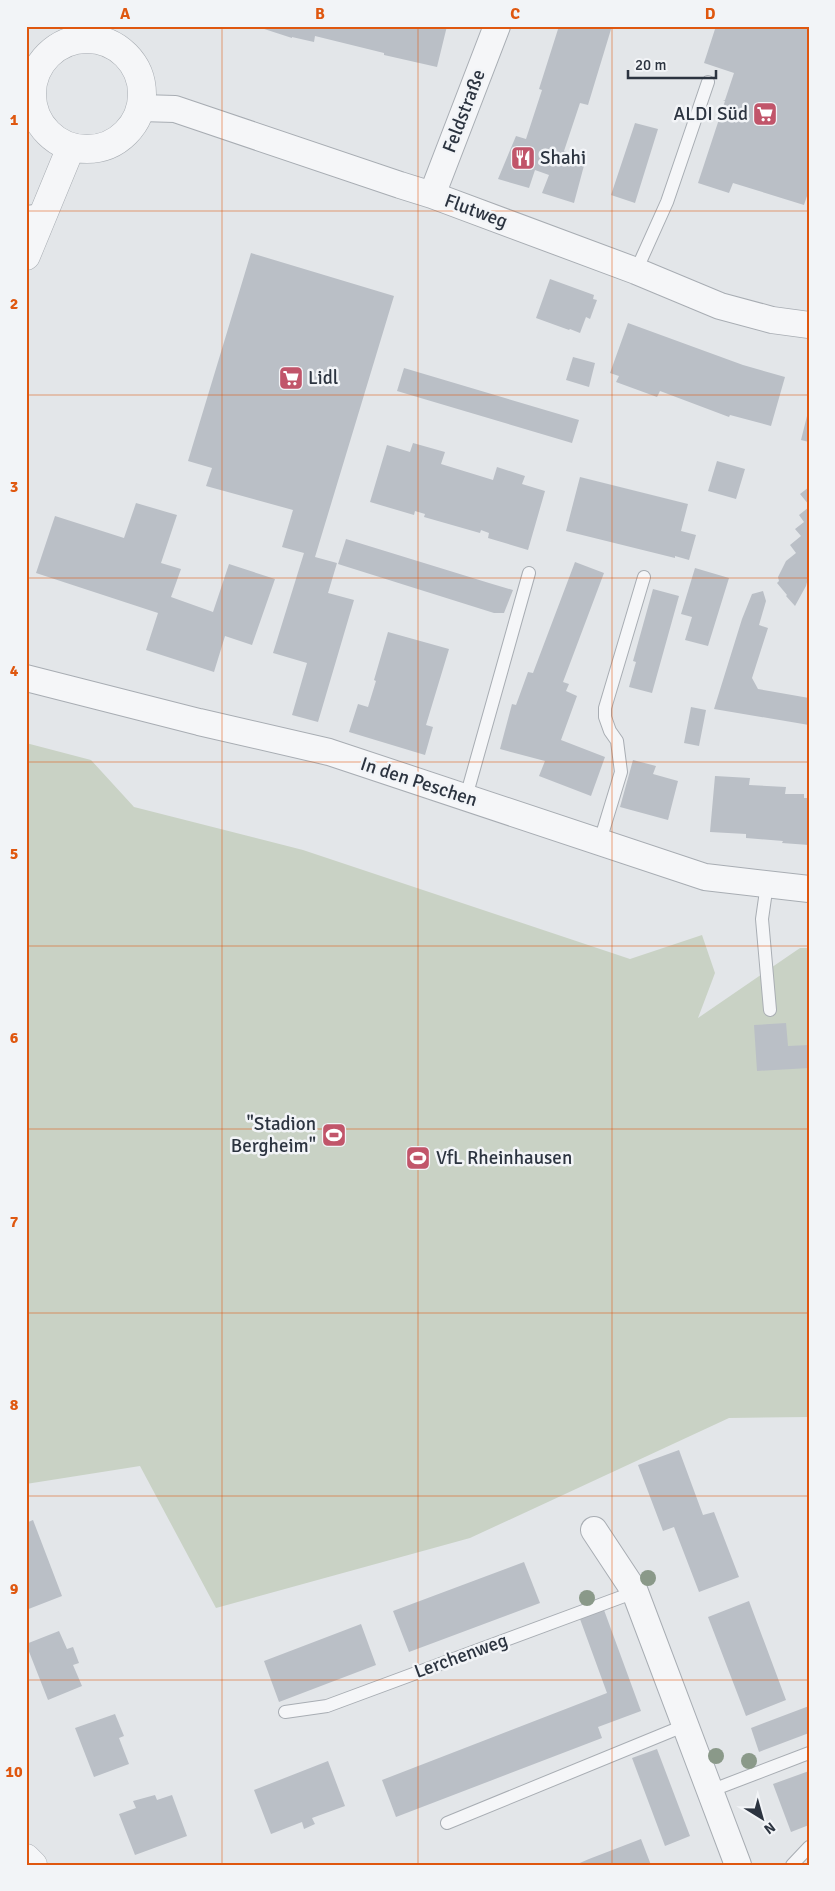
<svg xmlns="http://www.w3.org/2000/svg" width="835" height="1891" viewBox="0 0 835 1891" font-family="Signika,sans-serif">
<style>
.green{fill:#c9d2c5}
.building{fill:#babfc6}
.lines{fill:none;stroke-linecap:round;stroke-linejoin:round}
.service-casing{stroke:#a8adb3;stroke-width:14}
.minor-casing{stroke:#a8adb3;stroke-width:28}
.tertiary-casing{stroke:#a8adb3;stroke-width:29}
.service{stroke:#f5f6f8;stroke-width:12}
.minor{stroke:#f5f6f8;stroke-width:26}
.tertiary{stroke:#f5f6f8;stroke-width:28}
.tree{fill:#8a9989}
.grid{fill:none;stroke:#df570f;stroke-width:1;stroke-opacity:0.55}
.labels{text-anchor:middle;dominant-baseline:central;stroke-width:5;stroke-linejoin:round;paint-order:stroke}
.street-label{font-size:19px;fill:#2c3440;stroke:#f2f4f7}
.poi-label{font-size:19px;fill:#2c3440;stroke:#f2f4f7;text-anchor:start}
.neatline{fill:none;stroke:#df570f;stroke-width:2}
.grid-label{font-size:16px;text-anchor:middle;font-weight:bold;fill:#df570f}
</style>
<rect width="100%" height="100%" fill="#e3e6e9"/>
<!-- green -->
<path class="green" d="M26,743L91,760L134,807L303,850L630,959L702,935L715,973L698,1018L800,948H809V1417L729,1418L470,1538L216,1608L140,1466L26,1484Z"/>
<!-- building -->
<path class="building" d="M255,26H447L437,67L384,55V53L315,36L314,42L292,37V38Z
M559,26H612L588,105L580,103L564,151L586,158L574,203L542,193L549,175L535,170L529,188L498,179L516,136L526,139L542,90L539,89Z
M716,26H809V190L804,205L733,183L729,193L698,183L725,101L723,100H725L734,73L704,63Z
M635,123L658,129L635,203L611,195Z
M251,253L394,296L315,557L337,563L328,593L354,600L318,722L292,715L307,663L273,653L304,553L282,547L293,510L206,486L212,468L188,461Z
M550,279L594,295L593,299L597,300L590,319L586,317L580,333L570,329L569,330L536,318Z
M628,323L743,365L785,377L771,426L730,415L729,417L660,391L657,397L616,382L619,376L610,373Z
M573,357L595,363L589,387L566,380Z
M404,368L579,420L572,443L397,391Z
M808,412H809V442L801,440Z
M413,443L445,452L441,464L493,480L497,467L525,476L522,484L545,491L528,550L488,538L489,533L481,530L480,533L424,517L425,514L415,511L414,515L370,502L387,445L410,452Z
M717,461L745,469L736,499L708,491Z
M580,477L688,504L681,531L696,535L689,560L675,556V558L566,531Z
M809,487V505L800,494Z
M136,503L177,515L161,563L181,569L171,597L213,612L229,564L275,579L252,645L225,636L214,672L146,650L158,613L36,573L55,516L124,538Z
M809,507V574L806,586L795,606L786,596L787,595L777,583L779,581L778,577L786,561L796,553L790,545L801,536L795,529L804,522L799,515Z
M346,539L489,583L513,590L504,613H494L338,564Z
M575,562L604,573L563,682L569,684L566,691L577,696L561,740L605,757L591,796L539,776L545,761L500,749L512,704L516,705L528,672L533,673Z
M695,568L729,578L708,646L685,640L692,617L681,614Z
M653,589L679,596L652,693L629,687L636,662L633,661Z
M763,591L766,601L759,625L768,628L752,678L758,689L809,698V725L714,709L742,619L752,594Z
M388,632L449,649L426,725L433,727L425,755L349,732L358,704L368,707L376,681L374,680Z
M691,707L706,710L699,746L684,743Z
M633,760L656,766L653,774L678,781L668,820L620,807Z
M715,776L750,778L749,785L786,787L785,794H804V798H809V845L782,843L783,841L746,838V834L710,832Z
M786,1023L788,1046L809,1045V1068L757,1071L754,1025Z
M679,1450L703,1515L714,1512L739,1577L699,1592L674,1527L663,1531L638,1465Z
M33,1520L62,1596L26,1610V1523Z
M524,1562L540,1603L409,1652L393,1611Z
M749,1601L786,1700L746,1716L708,1617Z
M604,1610L641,1711L598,1727L602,1738L396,1817L382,1780L607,1693L580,1619Z
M361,1624L376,1665L279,1702L264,1661Z
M59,1631L67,1649L73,1647L79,1663L73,1665L82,1686L48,1700L26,1644Z
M809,1706V1733L759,1752L751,1728Z
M115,1714L124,1736L119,1738L129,1764L94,1777L75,1728Z
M657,1749L690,1836L665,1846L632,1758Z
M328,1761L345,1806L312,1818L315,1824L304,1829L302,1822L271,1834L254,1790Z
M809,1771V1825L791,1832L773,1784Z
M155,1795L157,1800L172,1795L187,1836L135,1855L119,1814L136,1808L133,1801Z
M641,1839L651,1865H575L589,1859Z"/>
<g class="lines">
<defs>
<path id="service" d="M26,212L44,210
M636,271L667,202L708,82
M466,797L529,573
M600,841L621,772L617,741L610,731L605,717V708L644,577
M767,884L762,919L770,1010
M285,1712L327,1706L635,1592
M710,1791L809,1753
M447,1823L686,1725
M792,1865L809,1847"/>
<path id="minor" d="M26,81L32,82
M141,108L175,109L400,185L432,195L636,271L720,306L772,320L809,325
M432,195L497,26
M26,678L199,722L329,752L705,877L809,889
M594,1530L635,1592L738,1865"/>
<path id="tertiary" d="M32 94a55 55 0 1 1 110 0a55 55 0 1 1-110 0Z
M26,256L71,147
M26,1858L33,1865"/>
</defs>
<!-- service casing -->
<use href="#service" class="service-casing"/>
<!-- minor casing -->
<use href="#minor" class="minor-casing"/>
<!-- tertiary casing -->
<use href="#tertiary" class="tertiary-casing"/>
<!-- service -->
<use href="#service" class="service"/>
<!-- minor -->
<use href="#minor" class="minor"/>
<!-- tertiary -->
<use href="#tertiary" class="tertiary"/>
</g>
<!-- trees -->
<g class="tree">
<circle cx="648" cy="1578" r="8"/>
<circle cx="587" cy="1598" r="8"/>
<circle cx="716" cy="1756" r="8"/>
<circle cx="749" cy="1761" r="8"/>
</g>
<!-- grid -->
<path class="grid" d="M222,26V1865M418,26V1865M612,26V1865M26,211H809M26,395H809M26,578H809M26,762H809M26,946H809M26,1129H809M26,1313H809M26,1496H809M26,1680H809"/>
<!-- icons -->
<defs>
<symbol id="supermarket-square" viewBox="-11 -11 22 22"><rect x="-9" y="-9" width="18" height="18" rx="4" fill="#c1556a" stroke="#f2f4f7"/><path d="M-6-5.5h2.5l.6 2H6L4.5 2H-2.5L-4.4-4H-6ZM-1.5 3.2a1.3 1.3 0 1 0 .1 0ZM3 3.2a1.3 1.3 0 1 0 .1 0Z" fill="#fff"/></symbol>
<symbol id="restaurant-square" viewBox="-11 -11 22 22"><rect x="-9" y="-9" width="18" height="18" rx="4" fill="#c1556a" stroke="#f2f4f7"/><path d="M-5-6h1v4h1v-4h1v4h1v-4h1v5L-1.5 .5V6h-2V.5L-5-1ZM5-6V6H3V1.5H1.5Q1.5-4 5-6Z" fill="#fff"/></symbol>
<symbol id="stadium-square" viewBox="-11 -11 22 22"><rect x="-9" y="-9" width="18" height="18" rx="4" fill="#c1556a" stroke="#f2f4f7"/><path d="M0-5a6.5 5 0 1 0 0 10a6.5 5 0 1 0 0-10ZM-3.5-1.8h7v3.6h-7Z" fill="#fff"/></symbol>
</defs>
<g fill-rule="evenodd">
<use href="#supermarket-square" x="751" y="100" width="28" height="28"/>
<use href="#restaurant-square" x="509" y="144" width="28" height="28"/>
<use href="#supermarket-square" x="277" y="364" width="28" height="28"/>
<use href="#stadium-square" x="320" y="1121" width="28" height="28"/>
<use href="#stadium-square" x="404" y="1144" width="28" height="28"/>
</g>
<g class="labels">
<!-- street labels -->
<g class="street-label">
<text transform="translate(464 111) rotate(-69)">Feldstraße</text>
<text transform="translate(476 211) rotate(20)">Flutweg</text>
<text transform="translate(419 782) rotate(18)">In den Peschen</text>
<text transform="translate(461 1656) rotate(-20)">Lerchenweg</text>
</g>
<!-- poi labels -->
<g class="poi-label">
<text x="748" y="114" text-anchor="end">ALDI Süd</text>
<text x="540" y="158">Shahi</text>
<text x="308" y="378">Lidl</text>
<text x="316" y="1124" text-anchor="end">"Stadion<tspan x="316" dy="22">Bergheim"</tspan></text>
<text x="436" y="1158">VfL Rheinhausen</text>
</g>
</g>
<!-- border -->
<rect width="835" height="1891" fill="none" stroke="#f2f4f7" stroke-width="55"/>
<!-- north arrow -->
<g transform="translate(762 1818) rotate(143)" stroke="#f2f4f7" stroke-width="4" paint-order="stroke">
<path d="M0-4L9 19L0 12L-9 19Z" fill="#2c3440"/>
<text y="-8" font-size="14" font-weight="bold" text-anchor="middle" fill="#2c3440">N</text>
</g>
<!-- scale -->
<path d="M628 70v8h88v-8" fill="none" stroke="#2c3440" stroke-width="2.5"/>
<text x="635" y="70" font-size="15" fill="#2c3440" stroke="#f2f4f7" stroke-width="4" paint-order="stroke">20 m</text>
<rect x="28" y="28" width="780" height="1836" class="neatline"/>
<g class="grid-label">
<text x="125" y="19">A</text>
<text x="320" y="19">B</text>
<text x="515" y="19">C</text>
<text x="710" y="19">D</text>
<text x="14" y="125">1</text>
<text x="14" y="309">2</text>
<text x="14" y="492">3</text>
<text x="14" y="676">4</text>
<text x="14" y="859">5</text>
<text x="14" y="1043">6</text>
<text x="14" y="1227">7</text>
<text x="14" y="1410">8</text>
<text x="14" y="1594">9</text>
<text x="14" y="1777">10</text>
</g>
</svg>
